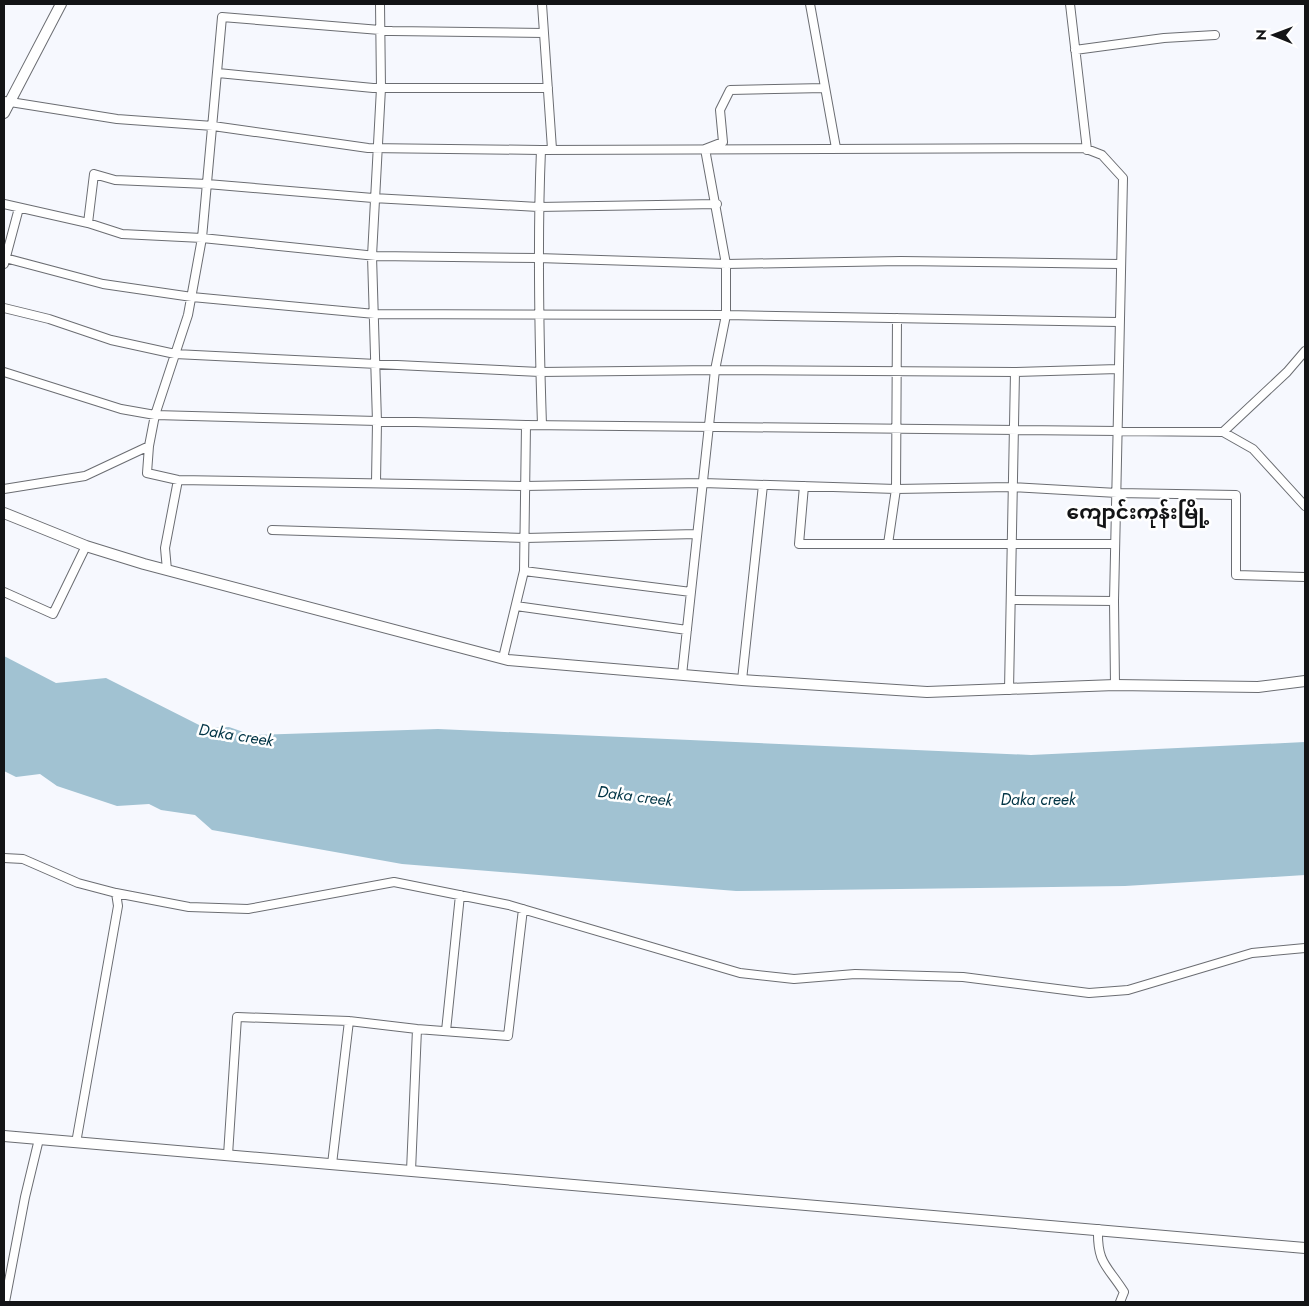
<svg xmlns="http://www.w3.org/2000/svg" width="1309" height="1306" viewBox="0 0 1309 1306" font-family="Jost,'Noto Sans Myanmar',sans-serif">
<style>
.water{fill:#a1c2d2}
.lines{fill:none;stroke-linecap:round;stroke-linejoin:round}
.minor-casing{stroke:#6b6d72;stroke-width:10}
.tertiary-casing{stroke:#6b6d72;stroke-width:12}
.minor{stroke:#fff;stroke-width:8}
.tertiary{stroke:#fff;stroke-width:10}
.labels{text-anchor:middle;dominant-baseline:central;stroke-width:5;stroke-linejoin:round;paint-order:stroke}
.water-label{font-size:16px;font-style:italic;fill:#013445;stroke:#fff}
.district-label{font-size:20px;font-weight:bold;fill:#131416;stroke:#fff}
</style>
<rect width="100%" height="100%" fill="#f6f8fe"/>
<!-- water -->
<path class="water" d="M4,656L56,683L106,678L205,728L229,727L252,735L438,729L1031,755L1305,742V875L1125,886L736,891L402,864L212,830L195,815L161,810L149,804L117,806L57,786L40,774L16,777L4,771Z"/>
<g class="lines">
<defs>
<path id="minor" d="M542,4L552,149
M810,4L836,148
M1070,4L1087,150
M1075,50L1164,38L1215,35
M218,73L373,88H548
M4,101L117,119L213,126L368,148L541,150L1084,148L1102,155L1123,178L1114,601L1115,685
M541,150C537,242 539,333 542,425
M4,204L88,223L122,234L202,238L376,256L538,258L726,264L901,261L1120,264
M88,223L94,174L115,180L207,184L373,198L538,207L717,204
M5,258L103,284L192,297L375,314L726,315L1118,322
M4,264L19,208
M4,308L49,319L111,340L175,354L540,372L715,370L1015,372L1118,369
M4,372L121,409L155,415L526,425L1223,432L1253,449L1305,506
M1223,432L1287,372L1305,351
M149,446L147,473L178,480L524,486L703,483L896,489L1011,487L1117,493L1236,495V575L1305,577
M376,482L377,422L372,256L381,88L380,4
M804,486L799,544H1115
M4,489L85,476L149,446L155,415L188,315L202,238L222,17L392,31L544,33
M272,530L525,538L697,534
M888,544L896,489L897,318
M167,570L165,548L178,480
M524,571L691,592
M4,592L53,614L86,546
M1011,600L1114,601
M516,606L687,630
M503,658L524,571L526,425
M682,675L715,370L726,315V264L705,149L723,142L720,110L730,90L825,88
M742,680L763,485
M1009,690L1015,372
M4,858L23,859L78,883L116,893L118,906L76,1143
M116,893L189,907L248,909L394,882L509,905L740,973L794,979L855,974L963,977L1089,993L1128,990L1252,953L1305,948
M446,1031L460,895
M228,1155L237,1017L349,1021L417,1029L508,1036L523,909
M332,1164L349,1021
M411,1171L417,1029
M1098,1229C1097,1264 1107,1265 1124,1292L1120,1302
M5,1302L25,1197L39,1139"/>
<path id="tertiary" d="M4,113L61,4
M4,513L86,546L144,564L508,660L742,680L927,692L1115,685L1258,687L1305,681
M4,1136L1305,1248"/>
</defs>
<!-- minor casing -->
<use href="#minor" class="minor-casing"/>
<!-- tertiary casing -->
<use href="#tertiary" class="tertiary-casing"/>
<!-- minor -->
<use href="#minor" class="minor"/>
<!-- tertiary -->
<use href="#tertiary" class="tertiary"/>
</g>
<g class="labels">
<!-- water labels -->
<g class="water-label">
<text transform="translate(236 735) rotate(9)">Daka creek</text>
<text transform="translate(635 796) rotate(7)">Daka creek</text>
<text x="1038" y="799">Daka creek</text>
</g>
<!-- district labels -->
<g class="district-label">
<text x="1138" y="512">ကျောင်းကုန်းမြို့</text>
</g>
</g>
<!-- border -->
<rect width="1309" height="1306" fill="none" stroke="#131416" stroke-width="10"/>
<!-- north arrow -->
<g transform="translate(1274 35) rotate(271)" stroke="#ffffff" stroke-width="4" paint-order="stroke">
<path d="M0-4L9 19L0 12L-9 19Z" fill="#131416"/>
<text y="-8" font-size="14" font-weight="bold" text-anchor="middle" fill="#131416">N</text>
</g>
</svg>
